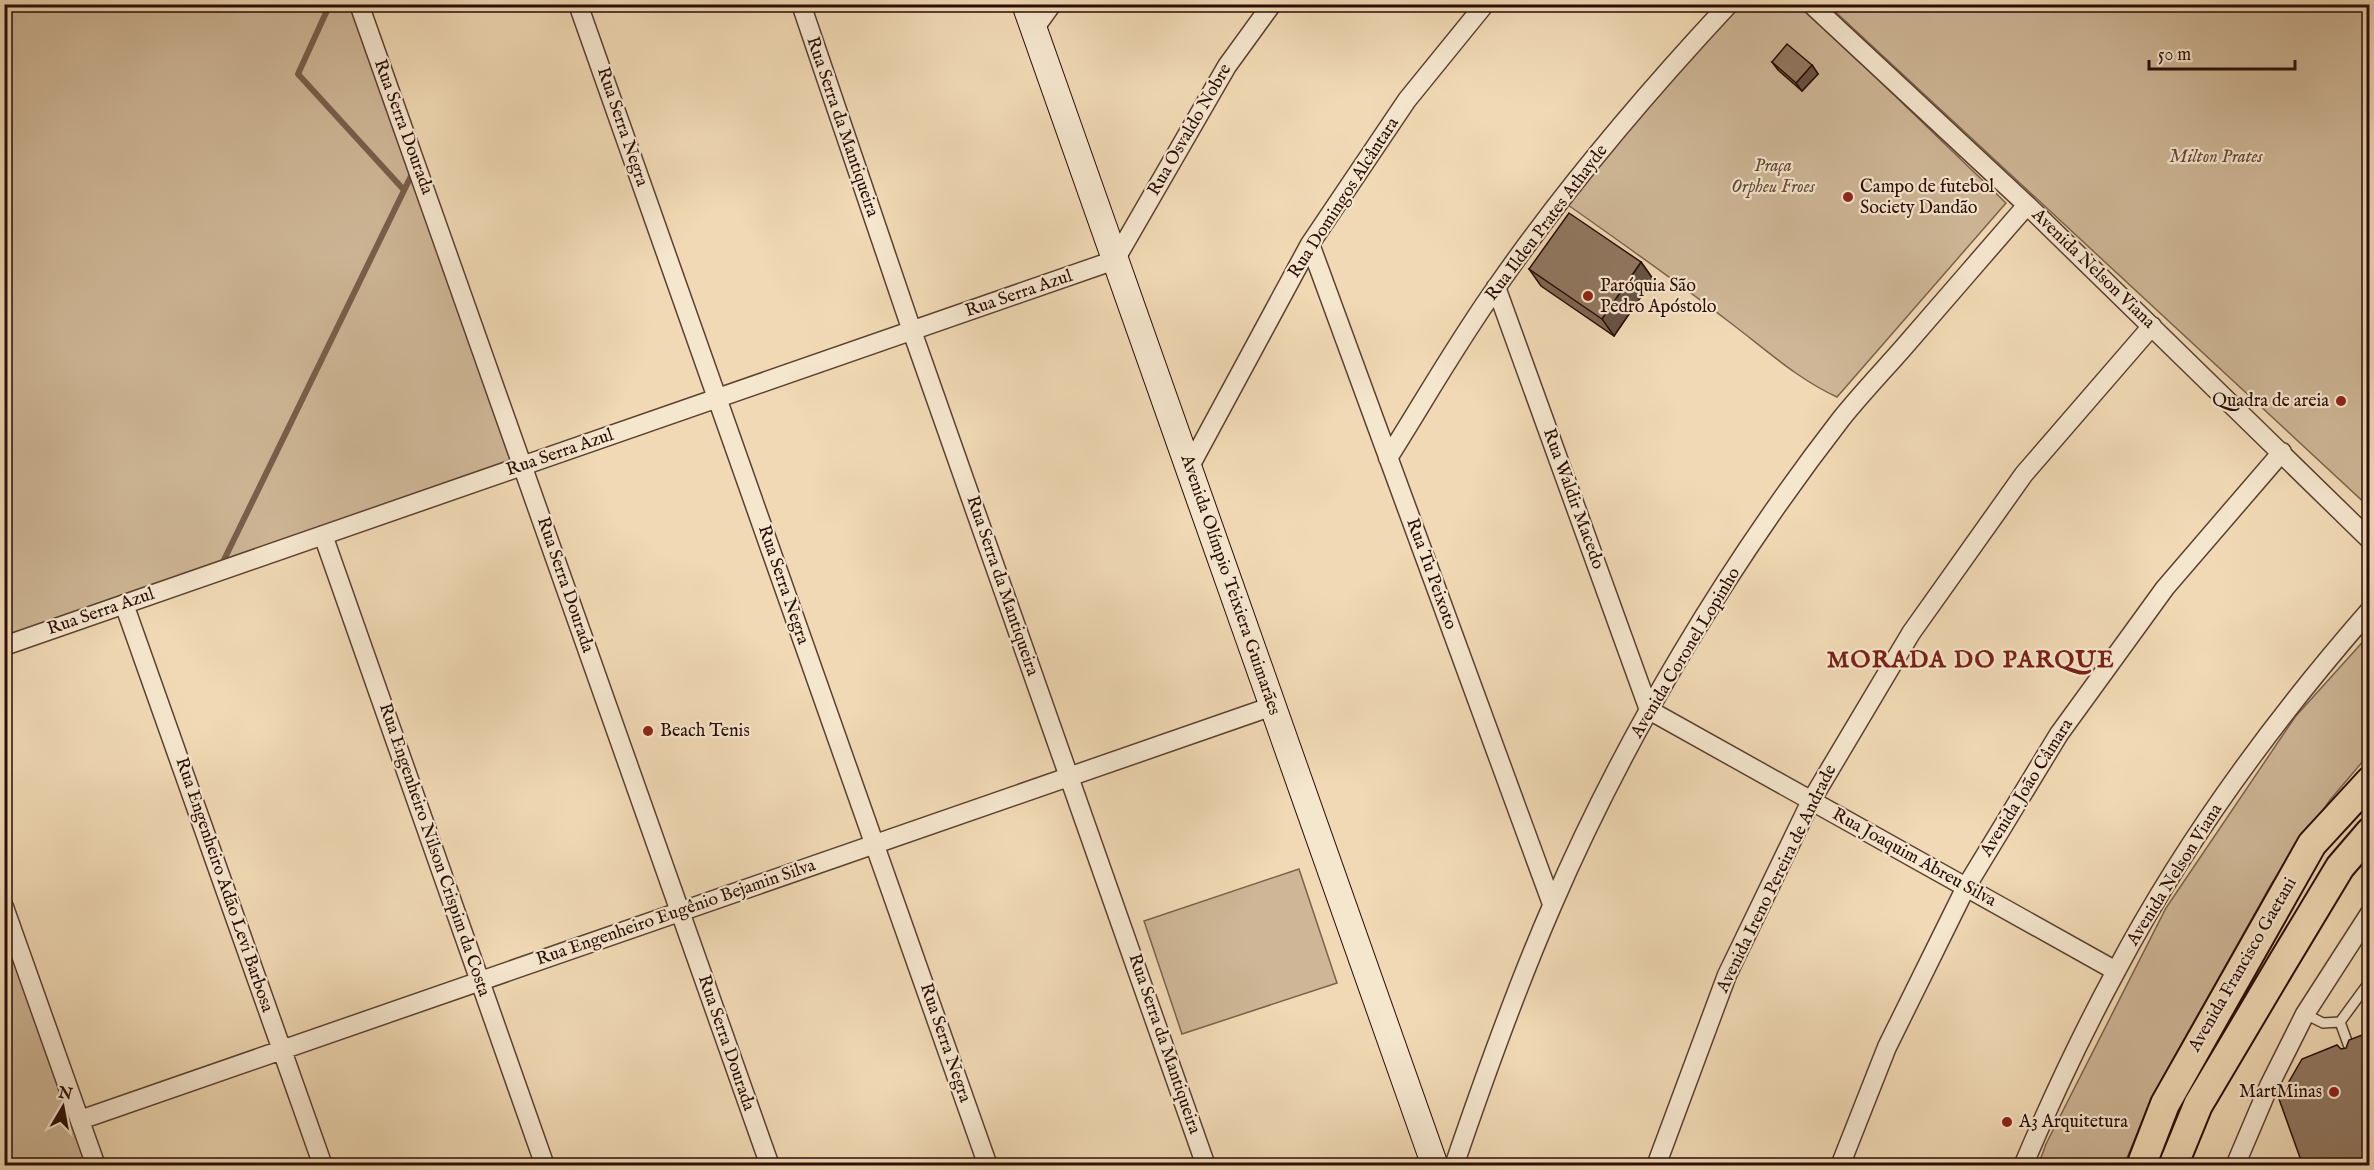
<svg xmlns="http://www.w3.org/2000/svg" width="2374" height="1170" viewBox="0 0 2374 1170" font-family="'IM FELL English',serif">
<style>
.green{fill:#ceb696;stroke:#7c624d;stroke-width:1.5}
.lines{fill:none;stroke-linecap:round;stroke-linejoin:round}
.stream{stroke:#795e4a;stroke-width:6}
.lane-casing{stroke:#5c4030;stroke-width:12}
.street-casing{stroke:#5c4030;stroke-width:21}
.secondary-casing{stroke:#2a0d04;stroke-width:28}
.primary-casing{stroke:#2a0d04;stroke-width:32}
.lane{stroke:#f5e6ce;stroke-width:9}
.street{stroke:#f5e6ce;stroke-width:18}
.secondary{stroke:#f5e6ce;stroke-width:26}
.primary{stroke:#f0d9b4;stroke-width:28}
.wall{fill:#7d6653;stroke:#2a0d04;stroke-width:1.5}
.shaded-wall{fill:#665343;stroke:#2a0d04;stroke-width:1.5}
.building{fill:#917760;stroke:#2a0d04;stroke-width:1.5}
.poi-dot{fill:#8f2418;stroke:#f5e6ce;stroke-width:2}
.labels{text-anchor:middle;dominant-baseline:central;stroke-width:4.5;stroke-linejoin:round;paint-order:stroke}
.street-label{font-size:18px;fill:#2a0d04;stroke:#f5e6ce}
.park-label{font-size:18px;font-style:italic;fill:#634837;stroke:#f5e6ce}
.poi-label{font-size:18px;fill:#2a0d04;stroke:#f5e6ce;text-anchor:start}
.district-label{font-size:24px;font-weight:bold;letter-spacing:1.5px;fill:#7a1f14;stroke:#f5e6ce}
</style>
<rect width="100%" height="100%" fill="#f0d9b4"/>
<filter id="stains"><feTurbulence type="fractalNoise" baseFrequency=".00333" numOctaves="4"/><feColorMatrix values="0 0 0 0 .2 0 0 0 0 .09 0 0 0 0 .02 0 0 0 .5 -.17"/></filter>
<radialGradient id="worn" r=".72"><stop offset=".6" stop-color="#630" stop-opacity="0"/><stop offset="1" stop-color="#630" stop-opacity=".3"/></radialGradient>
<!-- green -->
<path class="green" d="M1736,4L1801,5L2006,203L1837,397C1797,379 1763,347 1728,321C1676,281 1622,243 1568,205L1668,78Z
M4,5H359L523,466L5,646Z
M1828,5H2369V507Z
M2369,635V754L2330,800L2272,883L2154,1093L2124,1165L2038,1166L2046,1144L2166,908L2295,717Z
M1299,869L1337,983L1182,1034L1144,921Z
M4,907L96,1165H5Z"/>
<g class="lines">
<!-- stream -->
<path class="stream" d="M330,4L298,74L404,190
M221,566L414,170"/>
<defs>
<path id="lane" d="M2305,1014L2323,1023L2340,1022
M2352,1055L2340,1022L2370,981"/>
<path id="street" d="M359,4L770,1166
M578,4L988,1166
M801,4L912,331L1206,1166
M1811,4L2027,205L2370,540
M1034,29L1052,4
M1310,244L1552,904
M1496,287L1649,710L2116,971
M1388,458C1424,401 1458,341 1498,285C1567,186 1646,93 1729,4
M1189,468L1310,244L1407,100L1485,4
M323,535L545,1166
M124,604L323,1166
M4,646L1115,260L1227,66L1272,4
M4,907L96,1166
M80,1120L1273,706
M1454,1166C1484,1078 1515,991 1552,906C1625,736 1728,565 1841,419C1861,394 1883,371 1904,347C1945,300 1986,252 2027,205
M1656,1166L1727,975L1811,801L1911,633L2024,474L2152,326
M1840,1166L1887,1047L1966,887L2059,734L2165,588L2282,452
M2023,1166C2051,1100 2081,1036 2115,973C2184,842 2273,721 2370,610
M2235,1166L2269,1086L2305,1014L2370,913"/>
<path id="secondary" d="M1025,4L1435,1166"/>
<path id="primary" d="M2141,1166L2165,1104L2312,844L2370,781
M2173,1166L2198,1105L2284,960L2340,867L2370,832"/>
</defs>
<!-- lane casing -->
<use href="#lane" class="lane-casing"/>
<!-- street casing -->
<use href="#street" class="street-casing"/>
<!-- secondary casing -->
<use href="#secondary" class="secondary-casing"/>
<!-- primary casing -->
<use href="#primary" class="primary-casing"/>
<!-- lane -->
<use href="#lane" class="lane"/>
<!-- street -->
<use href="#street" class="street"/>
<!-- secondary -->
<use href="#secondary" class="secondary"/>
<!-- primary -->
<use href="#primary" class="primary"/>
</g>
<!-- wall -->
<path class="wall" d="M1772,62L1812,65L1818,74L1802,91L1778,70Z
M1641,262L1653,279L1614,336L1541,286L1529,269Z"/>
<!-- shaded-wall -->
<path class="shaded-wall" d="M1812,65L1818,74L1802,91L1796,83Z
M1641,262L1653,279L1614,336L1602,319Z"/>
<!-- building -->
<path class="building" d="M1787,44L1812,65L1796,83L1772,62Z
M1569,213L1641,262L1602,319L1529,269Z
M2370,1032V1166H2303L2279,1099L2302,1059L2337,1045L2341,1049L2346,1048L2349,1040Z"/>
<!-- markers -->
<g class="poi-dot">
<circle cx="1848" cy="197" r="6"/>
<circle cx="1588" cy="296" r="6"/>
<circle cx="2341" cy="401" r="6"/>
<circle cx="648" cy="731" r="6"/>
<circle cx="2334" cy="1092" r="6"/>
<circle cx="2007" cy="1122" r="6"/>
</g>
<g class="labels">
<!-- street labels -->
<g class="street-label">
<text transform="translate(403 127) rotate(70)">Rua Serra Dourada</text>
<text transform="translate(622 127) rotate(71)">Rua Serra Negra</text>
<text transform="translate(842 127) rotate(71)">Rua Serra da Mantiqueira</text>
<text transform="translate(1190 130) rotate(-60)">Rua Osvaldo Nobre</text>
<text transform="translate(1344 198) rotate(-57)">Rua Domingos Alcântara</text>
<text transform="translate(1547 223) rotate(-53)">Rua Ildeu Prates Athayde</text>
<text transform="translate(2093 269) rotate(44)">Avenida Nelson Viana</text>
<text transform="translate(1019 294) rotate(-19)">Rua Serra Azul</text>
<text transform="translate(560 453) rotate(-19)">Rua Serra Azul</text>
<text transform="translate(1573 499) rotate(70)">Rua Waldir Macedo</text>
<text transform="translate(1431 574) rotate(70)">Rua Tu Peixoto</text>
<text transform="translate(565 585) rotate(71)">Rua Serra Dourada</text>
<text transform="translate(783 585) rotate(71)">Rua Serra Negra</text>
<text transform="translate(1230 585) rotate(71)">Avenida Olímpio Teixiera Guimarães</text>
<text transform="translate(1002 586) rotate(71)">Rua Serra da Mantiqueira</text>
<text transform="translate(101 612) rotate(-19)">Rua Serra Azul</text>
<text transform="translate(1686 653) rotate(-59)">Avenida Coronel Lopinho</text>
<text transform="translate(2027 788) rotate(-58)">Avenida João Câmara</text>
<text transform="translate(434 850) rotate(71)">Rua Engenheiro Nilson Crispim da Costa</text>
<text transform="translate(1914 858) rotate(29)">Rua Joaquim Abreu Silva</text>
<text transform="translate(2175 875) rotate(-58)">Avenida Nelson Viana</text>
<text transform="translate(1777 879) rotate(-64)">Avenida Ireno Pereira de Andrade</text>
<text transform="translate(224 885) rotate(71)">Rua Engenheiro Adão Levi Barbosa</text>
<text transform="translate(676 913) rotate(-19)">Rua Engenheiro Eugênio Bejamin Silva</text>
<text transform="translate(2243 965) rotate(-60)">Avenida Francisco Gaetani</text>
<text transform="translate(726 1043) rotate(71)">Rua Serra Dourada</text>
<text transform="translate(945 1043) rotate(71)">Rua Serra Negra</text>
<text transform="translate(1164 1044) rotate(71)">Rua Serra da Mantiqueira</text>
</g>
<!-- park labels -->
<g class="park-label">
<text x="2216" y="157">Milton Prates</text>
<text x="1773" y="166">Praça<tspan x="1773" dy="21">Orpheu Froes</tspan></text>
</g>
<!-- poi labels -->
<g class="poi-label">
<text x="1860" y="187">Campo de futebol<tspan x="1860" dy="21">Society Dandão</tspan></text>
<text x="1600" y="286">Paróquia São<tspan x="1600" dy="21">Pedro Apóstolo</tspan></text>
<text x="2329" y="401" text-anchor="end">Quadra de areia</text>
<text x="660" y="731">Beach Tenis</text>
<text x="2322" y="1092" text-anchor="end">MartMinas</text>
<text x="2019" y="1122">A3 Arquitetura</text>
</g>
<!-- district labels -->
<g class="district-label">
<text x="1971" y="660">MORADA DO PARQUE</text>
</g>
</g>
<!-- margin -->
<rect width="2374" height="1170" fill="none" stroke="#f0d9b4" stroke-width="24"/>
<rect x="6" y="6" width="2362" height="1158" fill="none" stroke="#2a0d04" stroke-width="3"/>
<rect x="12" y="12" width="2350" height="1146" fill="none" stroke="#2a0d04" stroke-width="1.5"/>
<!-- north arrow -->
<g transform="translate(63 1107) rotate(10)" stroke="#f5e6ce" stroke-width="4.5" paint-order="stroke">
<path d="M0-4.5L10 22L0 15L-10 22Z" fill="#2a0d04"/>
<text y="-9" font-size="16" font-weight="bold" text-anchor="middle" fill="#2a0d04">N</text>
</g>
<!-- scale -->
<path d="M2149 60v9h146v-9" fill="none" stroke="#2a0d04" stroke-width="3"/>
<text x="2158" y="60" font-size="18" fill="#2a0d04" stroke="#f5e6ce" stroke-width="4.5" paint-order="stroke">50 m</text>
<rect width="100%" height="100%" filter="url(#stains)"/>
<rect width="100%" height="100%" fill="url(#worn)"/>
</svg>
